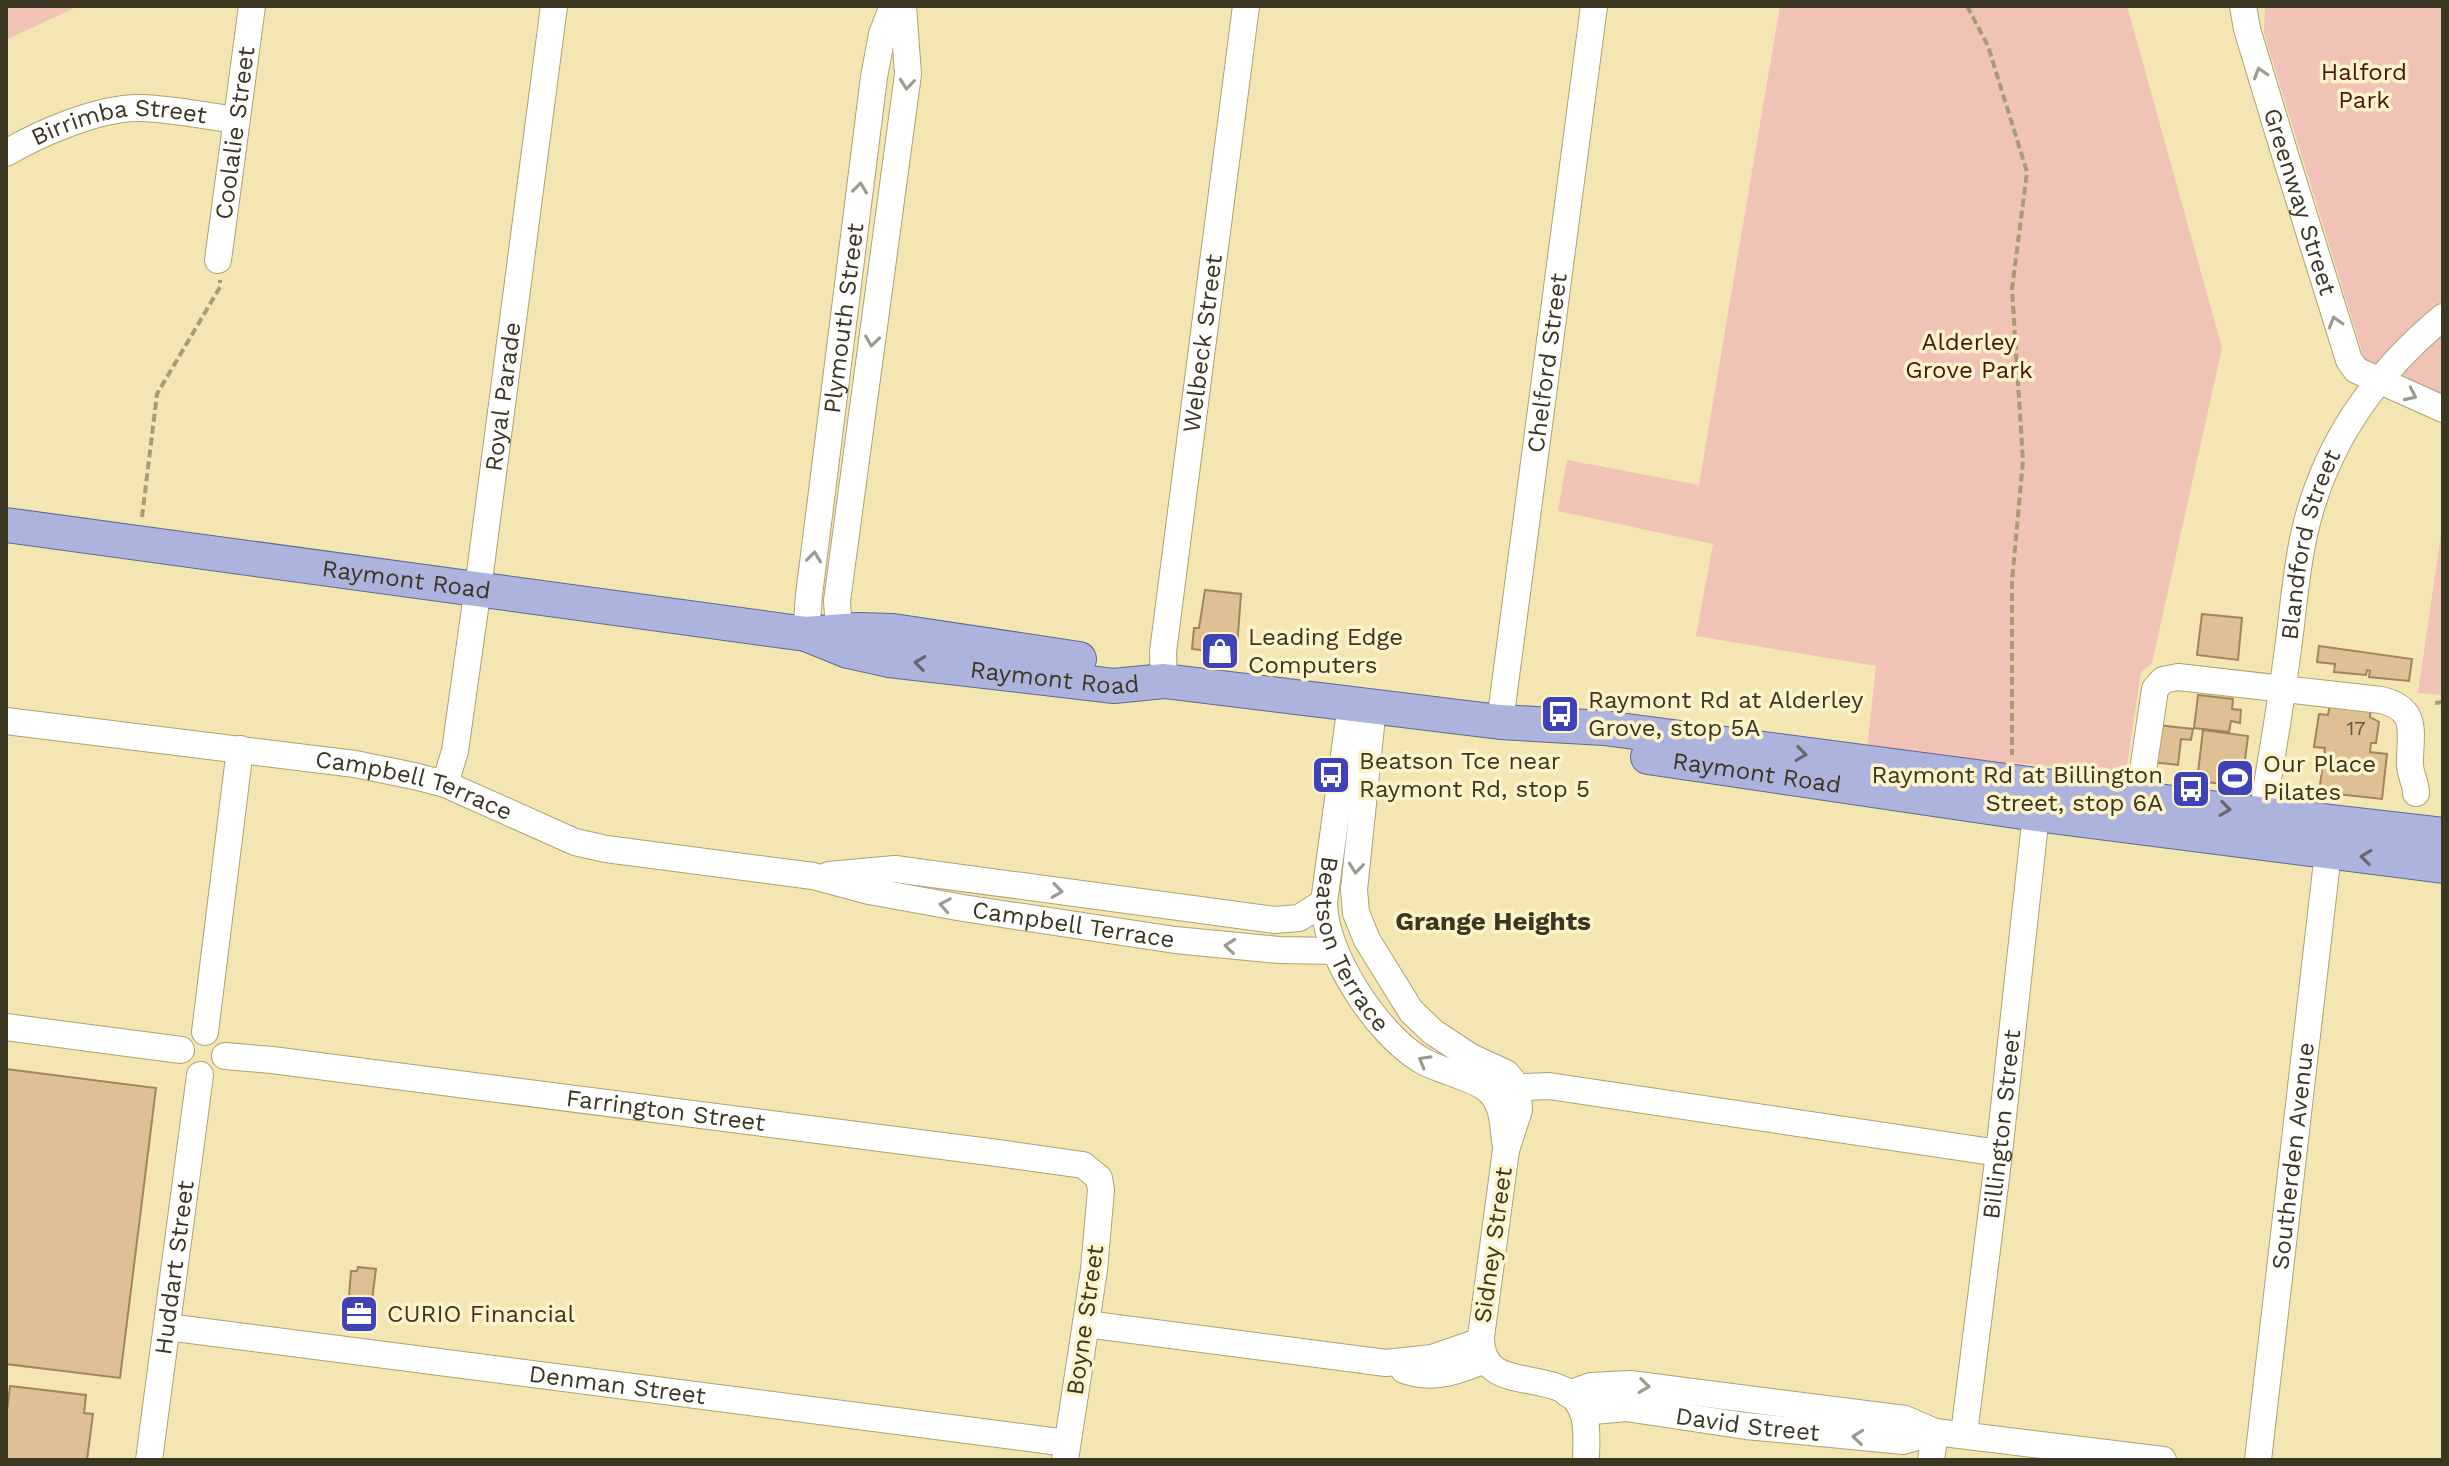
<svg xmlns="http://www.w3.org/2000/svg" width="2449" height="1466" viewBox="0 0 2449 1466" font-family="'Work Sans',sans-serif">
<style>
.green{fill:#f1c2b6}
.building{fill:#dfbf94;stroke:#a2855c;stroke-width:2}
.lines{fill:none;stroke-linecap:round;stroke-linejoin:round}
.minor-casing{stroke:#afa272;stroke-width:28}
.major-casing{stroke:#61678c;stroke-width:36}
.path{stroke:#a69c76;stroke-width:4;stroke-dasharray:8 4;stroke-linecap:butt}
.minor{stroke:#fff;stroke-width:26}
.major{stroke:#acb3dc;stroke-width:34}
.oneway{stroke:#9d9a90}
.oneway2{stroke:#68686c}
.labels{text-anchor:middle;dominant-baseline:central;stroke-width:7;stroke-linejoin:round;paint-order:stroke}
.number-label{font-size:20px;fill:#64583e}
.park-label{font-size:24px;fill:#49170a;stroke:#fef3cb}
.street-label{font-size:24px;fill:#3b3621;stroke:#fef3cb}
.poi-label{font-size:24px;fill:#3b3621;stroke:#fef3cb;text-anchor:start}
.neighbourhood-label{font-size:26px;font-weight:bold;fill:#3b3621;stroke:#fef3cb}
</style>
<rect width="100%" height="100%" fill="#f3e6b3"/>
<!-- green -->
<path class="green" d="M6,6H78L6,40Z
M1780,6H2127L2222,348L2152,663L2141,672L2126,773L1867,750L1876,666L1696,636L1713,544L1558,511L1567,460L1699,485Z
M2265,6H2443V395L2365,361L2264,33Z
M2441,534L2443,535V695L2418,693Z"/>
<!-- building -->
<path class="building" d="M1205,590L1241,594L1237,648L1223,647V653L1192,649L1194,628H1199Z
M2202,614L2242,618L2238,660L2197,655Z
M2319,646L2412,659L2409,681L2369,677L2370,671L2367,670L2366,675L2334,672L2335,664L2317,662Z
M2198,695L2233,699L2232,709L2241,710L2240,723L2231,721L2229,732L2194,728Z
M2331,699L2371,704L2370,717L2379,722L2376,743H2371L2370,752L2387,754L2382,799L2319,792L2325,748L2314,747L2319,714L2328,715Z
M2157,725L2193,729L2191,740L2181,739L2178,765L2152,762Z
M2203,730L2248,736L2243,776L2233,785L2197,781Z
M6,1069L156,1088L120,1378L6,1364Z
M358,1267L376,1269L369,1323L347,1321L351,1271H357Z
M10,1386L86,1395L84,1413L93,1414L87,1460H6V1419Z"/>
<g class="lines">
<defs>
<g id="minor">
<path id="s1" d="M2243,6L2247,29L2283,148L2349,360L2356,370L2443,409"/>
<path id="s2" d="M6,153C40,133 102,106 142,108C173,109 205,116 236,120"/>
<path id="s3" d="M218,260L252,6"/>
<path d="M843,631L838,616L837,601L908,74L903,6"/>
<path id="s4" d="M806,634L809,595L874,77L882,34L893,6"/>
<path id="s5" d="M1164,681L1163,652L1246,6"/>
<path id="s6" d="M1351,704L1324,902C1324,953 1377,1034 1421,1060C1439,1071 1476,1078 1488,1090C1503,1103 1503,1123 1505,1141"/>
<path d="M1373,707L1354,890L1356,913L1367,940L1411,1011L1433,1032L1471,1057L1506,1073L1512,1080L1518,1094L1519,1110L1506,1150L1481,1337C1480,1403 1569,1359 1584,1416C1588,1429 1586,1446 1586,1460"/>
<path id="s7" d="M6,721L355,764L414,776L445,784L575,842L606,849L813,876L869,891L963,908L1175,940L1279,950L1335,951"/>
<path id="s8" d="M1500,722L1594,6"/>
<path id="s9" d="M445,784L455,751L480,573L554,6"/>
<path d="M2139,798L2155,689L2163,680L2178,677L2381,700C2419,709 2410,732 2410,762C2409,773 2416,782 2416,793"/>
<path id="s10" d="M2262,814C2271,762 2280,709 2287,656C2293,616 2295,575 2304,535C2323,447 2374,374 2443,317"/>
<path d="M829,875L895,869L1275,920L1299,918L1324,902"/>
<path d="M6,1027L181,1050"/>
<path d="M205,1032L240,749"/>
<path id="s11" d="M225,1056L272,1060L1005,1154L1083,1165L1099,1178L1101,1190L1094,1270L1065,1460"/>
<path d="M1500,1093L1524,1087L1549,1086L1999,1153"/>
<path d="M1086,1324L1386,1363L1432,1358L1481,1341"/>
<path id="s12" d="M167,1327L1067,1443"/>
<path d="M1404,1370C1432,1381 1458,1371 1485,1360"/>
<path d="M1568,1394L1591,1386L1630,1384L1905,1419L1935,1432L2163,1460"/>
<path id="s13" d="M1583,1412L1626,1408L1746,1426L1903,1441L1935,1432"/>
<path id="s14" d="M1964,1434L1999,1153L2036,814"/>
<path id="s15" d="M149,1460L200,1075"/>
<path d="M1931,1460L1935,1432"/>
<path id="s16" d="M2258,1460L2328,853"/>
</g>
<g id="major">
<path id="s17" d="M6,525L806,634L858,630L893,631L1079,659"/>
<path id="s18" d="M806,634L848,651L889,660L1114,686L1164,681L1500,722L1604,728L2234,811L2443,835"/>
<path id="s19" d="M1648,757L2036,814L2443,866"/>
</g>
</defs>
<!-- minor casing -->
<use href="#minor" class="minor-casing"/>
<!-- major casing -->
<use href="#major" class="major-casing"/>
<!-- path -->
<path class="path" d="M1967,6L1988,46L2027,172L2012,289L2023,461L2012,581V755
M142,517L157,394L220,287V280
M2435,703L2443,702"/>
<!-- minor -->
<use href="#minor" class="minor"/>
<!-- major -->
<use href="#major" class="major"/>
</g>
<!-- one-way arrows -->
<defs><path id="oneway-chevron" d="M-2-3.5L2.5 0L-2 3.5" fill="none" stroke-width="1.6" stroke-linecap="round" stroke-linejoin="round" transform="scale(2)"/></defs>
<g class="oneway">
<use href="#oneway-chevron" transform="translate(2260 73) rotate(-107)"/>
<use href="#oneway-chevron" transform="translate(907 84) rotate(96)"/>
<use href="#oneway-chevron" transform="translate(860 188) rotate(-83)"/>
<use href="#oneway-chevron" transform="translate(2335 322) rotate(-107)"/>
<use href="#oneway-chevron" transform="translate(872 341) rotate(98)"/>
<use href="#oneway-chevron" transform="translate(2411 395) rotate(25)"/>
<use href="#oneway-chevron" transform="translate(814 557) rotate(-83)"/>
<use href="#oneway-chevron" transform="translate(1356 868) rotate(96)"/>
<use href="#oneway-chevron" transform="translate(1057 891) rotate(8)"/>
<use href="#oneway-chevron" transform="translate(945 905) rotate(-170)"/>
<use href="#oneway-chevron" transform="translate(1230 946) rotate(-175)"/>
<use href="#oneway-chevron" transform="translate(1424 1061) rotate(-150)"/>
<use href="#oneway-chevron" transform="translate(1644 1386) rotate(7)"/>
<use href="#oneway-chevron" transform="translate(1858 1437) rotate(-174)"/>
</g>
<g class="oneway2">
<use href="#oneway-chevron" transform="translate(920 663) rotate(-173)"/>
<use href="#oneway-chevron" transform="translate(1801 754) rotate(7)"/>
<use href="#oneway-chevron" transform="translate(2225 809) rotate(8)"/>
<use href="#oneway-chevron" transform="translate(2366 857) rotate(-173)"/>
</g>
<!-- icons -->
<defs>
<symbol id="shop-square" viewBox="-11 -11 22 22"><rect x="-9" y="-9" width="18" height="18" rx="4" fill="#4043b8" stroke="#fef3cb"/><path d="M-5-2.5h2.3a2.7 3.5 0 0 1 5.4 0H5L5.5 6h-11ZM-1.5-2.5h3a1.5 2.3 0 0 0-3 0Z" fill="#fff"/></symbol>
<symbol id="bus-square" viewBox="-11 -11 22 22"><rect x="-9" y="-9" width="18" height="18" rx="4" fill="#4043b8" stroke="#fef3cb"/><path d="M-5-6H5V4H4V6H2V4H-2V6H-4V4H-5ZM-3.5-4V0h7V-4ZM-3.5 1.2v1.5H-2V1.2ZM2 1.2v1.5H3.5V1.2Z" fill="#fff"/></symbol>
<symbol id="stadium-square" viewBox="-11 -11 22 22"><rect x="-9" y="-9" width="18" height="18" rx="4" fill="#4043b8" stroke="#fef3cb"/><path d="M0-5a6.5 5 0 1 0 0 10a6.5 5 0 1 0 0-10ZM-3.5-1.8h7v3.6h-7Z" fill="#fff"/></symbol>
<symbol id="office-square" viewBox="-11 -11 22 22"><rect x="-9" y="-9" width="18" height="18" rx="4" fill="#4043b8" stroke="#fef3cb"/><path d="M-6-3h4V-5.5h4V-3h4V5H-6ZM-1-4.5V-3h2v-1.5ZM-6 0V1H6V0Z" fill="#fff"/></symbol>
</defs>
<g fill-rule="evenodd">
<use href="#shop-square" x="1198" y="629" width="44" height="44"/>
<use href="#bus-square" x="1538" y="692" width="44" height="44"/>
<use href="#bus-square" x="1309" y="753" width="44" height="44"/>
<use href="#stadium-square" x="2213" y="756" width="44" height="44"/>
<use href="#bus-square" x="2169" y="767" width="44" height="44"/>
<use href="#office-square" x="337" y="1292" width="44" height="44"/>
</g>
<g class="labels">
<!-- number labels -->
<g class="number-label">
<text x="2356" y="728">17</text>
</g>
<!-- park labels -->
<g class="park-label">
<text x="2364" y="72">Halford<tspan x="2364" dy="28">Park</tspan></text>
<text x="1969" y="342">Alderley<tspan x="1969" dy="28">Grove Park</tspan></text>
</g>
<!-- street labels -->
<g class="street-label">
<text stroke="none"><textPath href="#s2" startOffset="120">Birrimba Street</textPath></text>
<text stroke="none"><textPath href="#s3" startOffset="128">Coolalie Street</textPath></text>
<text stroke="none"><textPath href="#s1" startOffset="204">Greenway Street</textPath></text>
<text stroke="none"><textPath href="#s4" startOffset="318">Plymouth Street</textPath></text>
<text stroke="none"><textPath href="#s5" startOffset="340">Welbeck Street</textPath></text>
<text stroke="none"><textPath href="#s8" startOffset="362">Chelford Street</textPath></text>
<text stroke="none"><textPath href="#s9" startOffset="392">Royal Parade</textPath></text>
<text stroke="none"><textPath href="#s10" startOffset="274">Blandford Street</textPath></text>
<text stroke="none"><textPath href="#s17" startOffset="404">Raymont Road</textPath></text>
<text stroke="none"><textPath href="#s18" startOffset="254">Raymont Road</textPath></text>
<text stroke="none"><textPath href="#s19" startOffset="110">Raymont Road</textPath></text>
<text stroke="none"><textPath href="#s7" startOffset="414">Campbell Terrace</textPath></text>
<text stroke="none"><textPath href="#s7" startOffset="1092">Campbell Terrace</textPath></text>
<text stroke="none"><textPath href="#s6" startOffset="248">Beatson Terrace</textPath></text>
<text stroke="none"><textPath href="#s11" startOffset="444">Farrington Street</textPath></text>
<text stroke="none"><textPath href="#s14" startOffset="312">Billington Street</textPath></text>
<text stroke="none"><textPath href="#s16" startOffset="306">Southerden Avenue</textPath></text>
<text transform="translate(1493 1245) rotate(-82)">Sidney Street</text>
<text stroke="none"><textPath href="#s15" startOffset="194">Huddart Street</textPath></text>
<text transform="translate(1085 1320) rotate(-82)">Boyne Street</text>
<text stroke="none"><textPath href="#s12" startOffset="454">Denman Street</textPath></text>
<text stroke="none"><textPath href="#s13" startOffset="166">David Street</textPath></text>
</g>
<!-- poi labels -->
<g class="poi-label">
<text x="1248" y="637">Leading Edge<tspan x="1248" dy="28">Computers</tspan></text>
<text x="1588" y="700">Raymont Rd at Alderley<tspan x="1588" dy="28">Grove, stop 5A</tspan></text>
<text x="1359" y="761">Beatson Tce near<tspan x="1359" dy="28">Raymont Rd, stop 5</tspan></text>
<text x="2263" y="764">Our Place<tspan x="2263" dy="28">Pilates</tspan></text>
<text x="2163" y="775" text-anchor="end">Raymont Rd at Billington<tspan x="2163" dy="28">Street, stop 6A</tspan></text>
<text x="387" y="1314">CURIO Financial</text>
</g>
<!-- neighbourhood labels -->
<g class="neighbourhood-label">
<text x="1493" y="921">Grange Heights</text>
</g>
</g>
<!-- border -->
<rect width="2449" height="1466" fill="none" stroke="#3b3621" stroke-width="16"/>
</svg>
